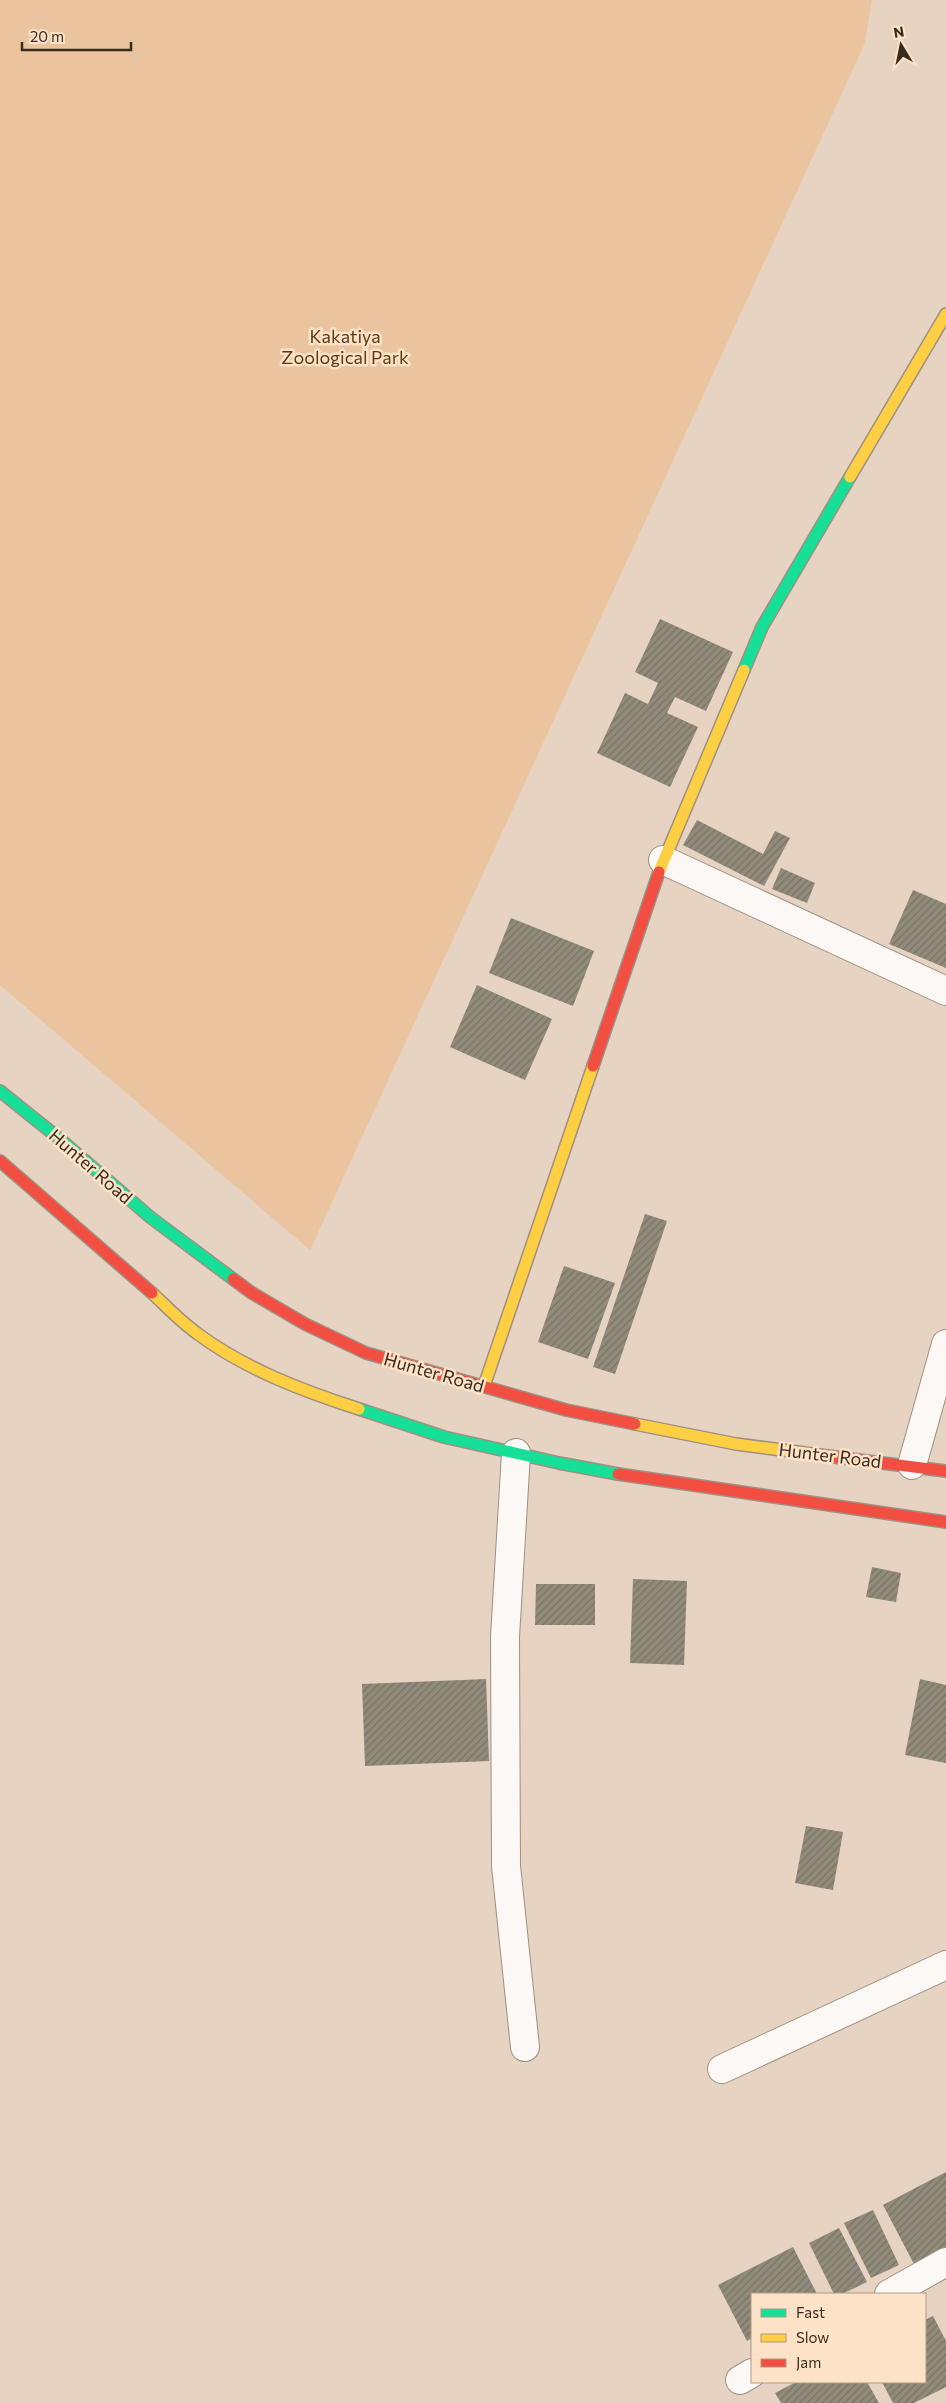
<svg xmlns="http://www.w3.org/2000/svg" width="946" height="2403" viewBox="0 0 946 2403" font-family="Commissioner,sans-serif">
<style>
.park{fill:#e9c49f}
.building{fill:url(#building-hatch)}
.lines{fill:none;stroke-linecap:round;stroke-linejoin:round}
.street-casing{stroke:#9e9082;stroke-width:30}
.fast-casing{stroke:#9e9082;stroke-width:14}
.slow-casing{stroke:#9e9082;stroke-width:14}
.jam-casing{stroke:#9e9082;stroke-width:14}
.street{stroke:#fbf8f6;stroke-width:28}
.fast{stroke:#16e098;stroke-width:11}
.slow{stroke:#ffcf43;stroke-width:11}
.jam{stroke:#f24e42;stroke-width:11}
.labels{text-anchor:middle;dominant-baseline:central;stroke-width:5;stroke-linejoin:round;paint-order:stroke}
.park-label{font-size:18px;fill:#5d3b12;stroke:#fde2c7}
.street-label{font-size:18px;fill:#392c1f;stroke:#fde2c7}
</style>
<defs>
<pattern id="building-hatch" width="6" height="6" patternUnits="userSpaceOnUse" patternTransform="scale(1.25)"><rect width="6" height="6" fill="#918b7c"/><path d="M-1 1l2-2M0 6l6-6M5 7l2-2" fill="none" stroke="#777265"/></pattern>
</defs>
<rect width="100%" height="100%" fill="#e6d3c1"/>
<!-- park -->
<path class="park" d="M0,0H872L865,43L310,1250L0,985Z"/>
<!-- building -->
<path class="building" d="M660,619L733,652L706,711L675,697L667,713L698,727L670,787L597,753L625,693L648,704L658,683L635,672Z
M697,820L763,854L775,831L790,838L764,886L683,845Z
M781,868L815,883L807,903L772,889Z
M913,890L946,904V968L889,944Z
M511,918L594,951L573,1006L489,973Z
M477,985L552,1019L525,1080L450,1047Z
M645,1214L667,1221L615,1374L593,1367Z
M564,1266L615,1283L588,1359L538,1342Z
M872,1567L901,1573L896,1602L866,1597Z
M633,1579L687,1581L684,1665L630,1663Z
M536,1584H595V1625H535Z
M486,1679L489,1761L365,1766L362,1684Z
M920,1679L946,1685V1763L905,1755Z
M806,1826L843,1832L833,1890L795,1883Z
M946,2172V2250L915,2266L883,2205Z
M873,2210L899,2265L871,2278L844,2223Z
M839,2228L867,2282L842,2294H834L809,2243Z
M793,2247L817,2294H752V2338L747,2341L718,2285Z
M933,2316L946,2341V2387L914,2403H893L882,2382H925V2320Z
M796,2382H867L879,2403H781L775,2393Z"/>
<g class="lines">
<defs>
<path id="street" d="M663,860L946,991
M516,1453L505,1637L506,1866L525,2047
M912,1465L946,1344
M722,2069L946,1965
M889,2294L946,2262
M740,2380L752,2373"/>
<path id="fast" d="M744,670L762,627L850,477
M0,1091L61,1140L150,1217L233,1279
M359,1409L444,1437L559,1463L618,1474"/>
<path id="slow" d="M850,477L946,314
M659,872L744,670
M152,1293C167,1307 181,1322 198,1334C245,1369 303,1391 359,1409
M484,1386L593,1066
M635,1424L736,1444L835,1457"/>
<path id="jam" d="M593,1066L659,872
M0,1161L152,1293
M233,1279L252,1293L305,1324L366,1353L566,1410L635,1424
M835,1457L946,1471
M618,1474L946,1522"/>
</defs>
<!-- street casing -->
<use href="#street" class="street-casing"/>
<!-- fast casing -->
<use href="#fast" class="fast-casing"/>
<!-- slow casing -->
<use href="#slow" class="slow-casing"/>
<!-- jam casing -->
<use href="#jam" class="jam-casing"/>
<!-- street -->
<use href="#street" class="street"/>
<!-- fast -->
<use href="#fast" class="fast"/>
<!-- slow -->
<use href="#slow" class="slow"/>
<!-- jam -->
<use href="#jam" class="jam"/>
</g>
<g class="labels">
<!-- park labels -->
<g class="park-label">
<text x="345" y="336">Kakatiya<tspan x="345" dy="21">Zoological Park</tspan></text>
</g>
<!-- street labels -->
<g class="street-label">
<text transform="translate(91 1166) rotate(41)">Hunter Road</text>
<text transform="translate(434 1372) rotate(16)">Hunter Road</text>
<text transform="translate(830 1455) rotate(7)">Hunter Road</text>
</g>
</g>
<!-- legend -->
<rect x="751" y="2293" width="175" height="90" fill="#fde2c7" stroke="#af9984"/>
<rect x="761" y="2309" width="25" height="8" fill="#16e098" stroke="#af9984"/>
<text x="796" y="2318" font-size="15" fill="#392c1f">Fast</text>
<rect x="761" y="2334" width="25" height="8" fill="#ffcf43" stroke="#af9984"/>
<text x="796" y="2343" font-size="15" fill="#392c1f">Slow</text>
<rect x="761" y="2359" width="25" height="8" fill="#f24e42" stroke="#af9984"/>
<text x="796" y="2368" font-size="15" fill="#392c1f">Jam</text>
<!-- north arrow -->
<g transform="translate(901 45) rotate(350)" stroke="#fde2c7" stroke-width="4" paint-order="stroke">
<path d="M0-4L9 19L0 12L-9 19Z" fill="#392c1f"/>
<text y="-8" font-size="14" font-weight="bold" text-anchor="middle" fill="#392c1f">N</text>
</g>
<!-- scale -->
<path d="M22 42v8h109v-8" fill="none" stroke="#392c1f" stroke-width="2.5"/>
<text x="30" y="42" font-size="15" fill="#392c1f" stroke="#fde2c7" stroke-width="4" paint-order="stroke">20 m</text>
</svg>
